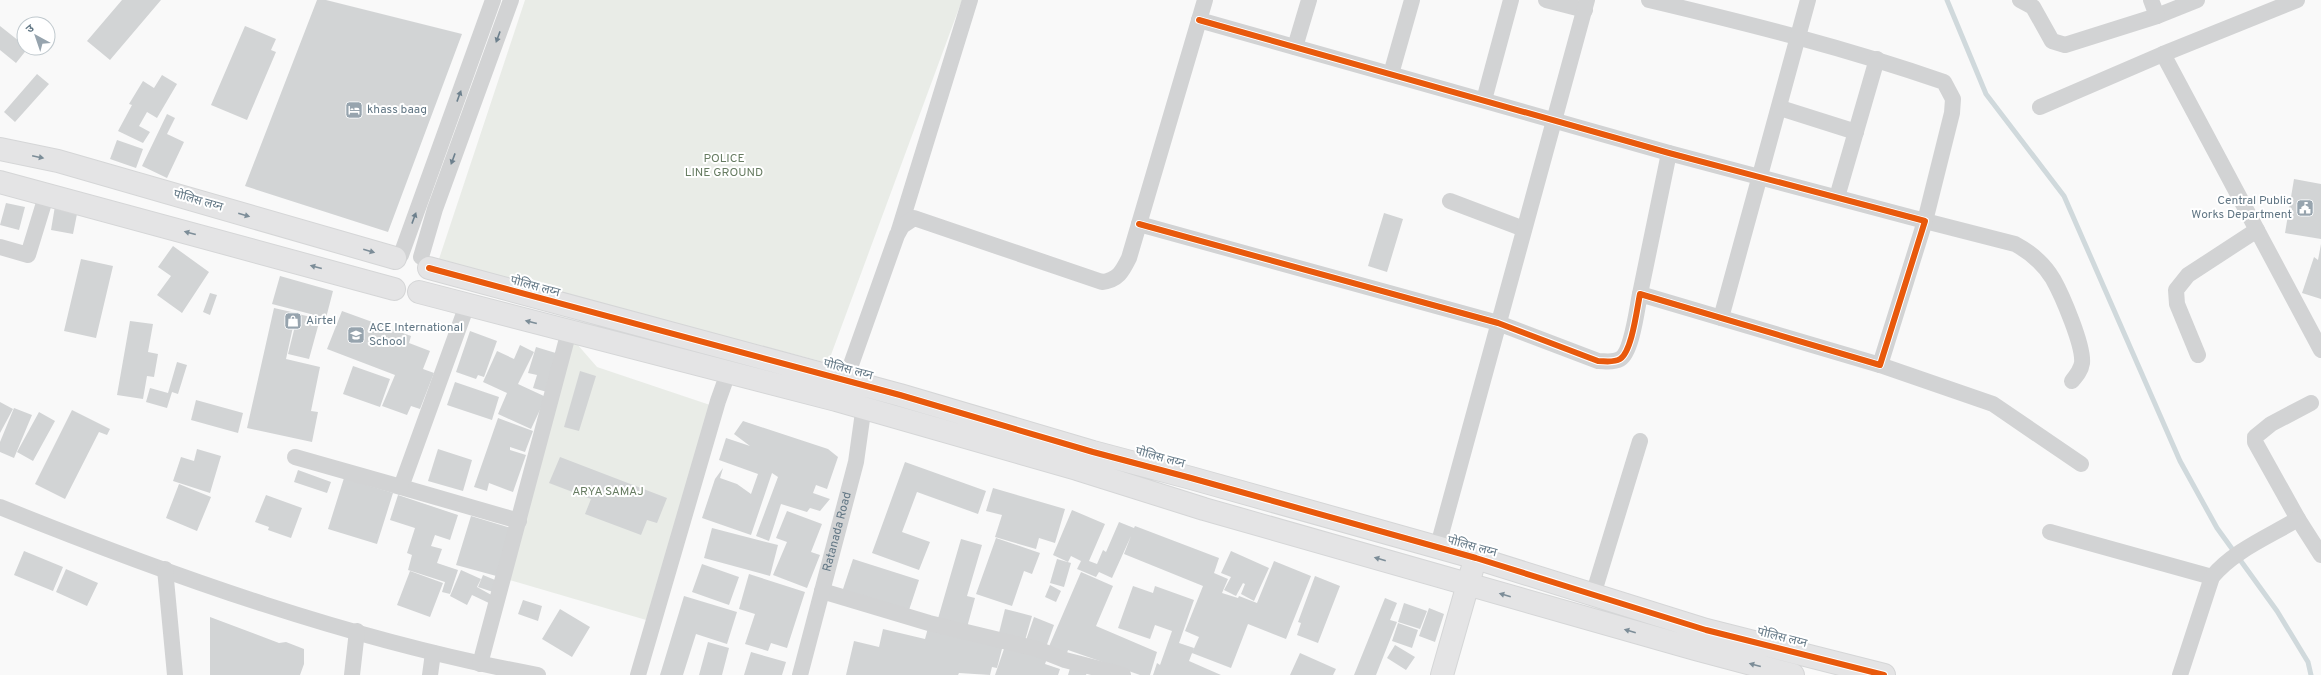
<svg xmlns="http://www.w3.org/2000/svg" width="2321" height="675" viewBox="0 0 2321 675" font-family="Overpass,'Noto Sans Devanagari',sans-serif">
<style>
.green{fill:#e9ece7}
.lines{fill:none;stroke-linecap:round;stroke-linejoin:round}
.stream{stroke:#d0d9dc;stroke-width:5}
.building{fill:#d2d4d5}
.secondary-casing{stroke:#d5d6d7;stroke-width:24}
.street{stroke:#d2d3d4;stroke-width:16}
.secondary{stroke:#e4e4e5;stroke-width:22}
.cycleway-casing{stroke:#fff;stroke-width:8}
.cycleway{stroke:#e8590c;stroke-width:6}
.oneway{fill:#6d808d}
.oneway2{fill:#7c8d98}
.labels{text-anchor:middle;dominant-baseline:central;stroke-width:4;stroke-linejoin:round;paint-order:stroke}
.poi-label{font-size:12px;fill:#627785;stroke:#fff;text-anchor:start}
.park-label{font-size:12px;fill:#677c62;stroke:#fff}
.street-label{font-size:12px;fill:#627785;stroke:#fff}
</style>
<rect width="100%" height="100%" fill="#f9f9f9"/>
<!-- green -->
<path class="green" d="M525,0H962L828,363L438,262Z
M570,336L597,367L713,406L653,622L503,578Z"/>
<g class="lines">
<!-- stream -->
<path class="stream" d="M1947,0L1986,94L2064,196L2180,461L2217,528L2277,611L2308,662L2311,675"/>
</g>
<!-- building -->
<path class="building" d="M122,0H161L110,60L87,41Z
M317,0H326L462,34L388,232L245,186Z
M0,26L24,45V48H28L16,63L0,50Z
M245,26L276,39L271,50L276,52L247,120L211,105Z
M37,74L49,84L15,122L4,112Z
M162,75L177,84L157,118L147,112L139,126L150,132L143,143L118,131L132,105L129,104L143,81L154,88Z
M167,114L175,118L167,134L184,142L167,178L142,166Z
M117,140L143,149L136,168L110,159Z
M2294,179L2321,184V239L2285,233Z
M56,200L79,204L73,234L51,230Z
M6,203L25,207L19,230L0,225Z
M1384,213L1403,219L1387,272L1368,266Z
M2321,244V299L2302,293L2314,257L2318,260Z
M173,246L209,272L182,313L157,295L171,276L158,267Z
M81,259L113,266L96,338L64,331Z
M280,276L333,291L326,318L272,304Z
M210,293L217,295L210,315L203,312Z
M274,308L296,313L286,359L320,367L311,411L318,412L312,442L247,428Z
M342,311L411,336L409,343L430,351L423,369L434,373L420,409L411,406L407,415L382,406L395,375L327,349Z
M298,314L320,319L309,359L288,354Z
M130,321L153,324L148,352L158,354L154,377L147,376L143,399L117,395Z
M470,331L497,341L484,377L478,375L476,379L456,372Z
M520,345L534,352L518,384L546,397L531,429L498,414L507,393L483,382L497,351L514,359Z
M536,347L559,354L547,392L533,388L537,375L528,373Z
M177,362L187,365L178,394L172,392L167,408L146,402L150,388L168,393Z
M353,366L390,379L380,407L343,394Z
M580,371L596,376L579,431L564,427Z
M455,382L499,397L492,420L447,405Z
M196,400L243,413L238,433L191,420Z
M0,402L13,409L0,433Z
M14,408L32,415L14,458L0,452V442Z
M72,410L110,429L107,435L99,432L65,499L35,484Z
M39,412L55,421L33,461L17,452Z
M498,418L533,431L525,452L510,447V450L526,455L513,492L489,483L487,491L474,487Z
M743,421L828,449L838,457L827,489L816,485L813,493L830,499L820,511L810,508L807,512L781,504L769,541L756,536L778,477L772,473L751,535L702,518L715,479L723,468L720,478L737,484L751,494L758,474L719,460L726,438L750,446L734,434Z
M197,449L221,456L210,493L173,481L181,457L194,461Z
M438,449L472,460L463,491L428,481Z
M560,457L667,498L657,523L647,520L641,535L585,514L591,499L549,483Z
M905,462L986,491L978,514L917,492L902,532L930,542L919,570L872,553Z
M298,470L331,482L327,493L294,482Z
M344,478L393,493L377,544L328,529Z
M179,484L211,497L197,531L166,518Z
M993,488L1065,509L1055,543L1039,538L1036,549L995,537L1002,515L986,511Z
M266,495L302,508L291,538L268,530L269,527L255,522Z
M398,495L458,515L450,540L435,535L431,546L442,549L437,563L458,570L450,594L442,592L445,582L408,570L412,555L407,553L415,528L390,520Z
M1072,510L1105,524L1089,561L1097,564L1103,550L1106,552L1119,522L1134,528L1135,526L1219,558L1214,573L1228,579L1222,593L1238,598L1239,596L1257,603L1274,561L1311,576L1286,639L1248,624L1231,668L1192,653L1199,637L1185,631L1203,586L1124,554L1131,536L1112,578L1099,572L1096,577L1077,569L1081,561L1071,556L1068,562L1053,555Z
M787,511L822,524L811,552L820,555L807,588L773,575L787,542L776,538Z
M471,516L514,529L500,577L456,565Z
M712,528L778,545L770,576L704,558Z
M996,538L1040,553L1032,574L1024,571L1012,606L976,594Z
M961,539L982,545L967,596L975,598L966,631L937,622Z
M24,551L63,567L53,591L14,575Z
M1231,551L1269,568L1254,601L1241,594L1245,584L1235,579L1243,583L1236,596L1224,590L1231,577L1221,573Z
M853,559L919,580L908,613L842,592Z
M1057,559L1071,563L1064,587L1050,583Z
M702,564L739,577L729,605L692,592Z
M66,569L98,583L87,606L56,592Z
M461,570L481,579L477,587L495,597L491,604L472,595L467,605L450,596Z
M410,571L443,583L430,617L397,605Z
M1081,572L1113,586L1096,626L1157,652L1150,675H1140L1068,650L1066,656L1047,651Z
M749,574L805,592L787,648L771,643L768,651L745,644L755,614L739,609Z
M483,575L500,582L496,593L478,587Z
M1315,576L1340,586L1318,643L1297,635L1301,623L1298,622Z
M1050,585L1061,591L1056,602L1045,597Z
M1133,586L1153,593L1155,586L1194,600L1179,643L1194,648L1189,661L1221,675H1153L1157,663L1160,665L1172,631L1155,625L1150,639L1118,628Z
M684,596L737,612L727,644L696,634L683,675H660Z
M1385,598L1397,603L1390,620L1397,622L1376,675H1354Z
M523,600L542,606L538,621L518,614Z
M1404,603L1427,611L1420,629L1398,622Z
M1429,608L1444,614L1435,642L1419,636Z
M560,609L590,627L572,657L542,639Z
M1005,609L1032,616L1024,644L998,637Z
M210,617L279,643L286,642L304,649V664L300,675H210Z
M1034,617L1054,625L1045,650L1025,643Z
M1398,623L1418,630L1412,648L1392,641Z
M928,628L1003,645L997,668L992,667L990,675L959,673L958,675H846L854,641L879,647L883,629L925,639Z
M708,642L729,648L722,675H699Z
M1006,643L1048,656L1045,664L1060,669L1058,675H995Z
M1395,645L1415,657L1406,670L1387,658Z
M751,652L786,662L782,675H744Z
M1300,653L1336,669L1333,675H1290Z
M1071,665L1088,670L1086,675H1068Z"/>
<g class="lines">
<defs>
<path id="secondary" d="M0,149L58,161L395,258
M0,182L394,289
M429,268L900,395L1093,452L1191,478L1476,558L1706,630L1884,675
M419,292L836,400L1077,469L1204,509L1695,649L1793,675
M1442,675L1472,570"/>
</defs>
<!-- secondary casing -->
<use href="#secondary" class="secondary-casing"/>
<!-- street -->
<g class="street">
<path d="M1546,0L1585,10"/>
<path d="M1649,0C1750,24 1846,48 1944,82L1953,99L1952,113L1925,221L2015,244C2030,252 2044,264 2053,279C2062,295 2084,346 2082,363C2081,370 2077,375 2072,381"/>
<path d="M2020,0L2033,7L2052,41L2065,45L2157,16L2197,0"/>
<path d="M2151,0L2157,16"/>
<path d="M1295,47L1309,0"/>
<path d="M2163,54L2321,350"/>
<path d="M1391,74L1412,0"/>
<path d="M1484,100L1511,0"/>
<path d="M2040,107L2163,54L2297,0"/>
<path d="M1780,108L1856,132"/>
<path d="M1837,197L1877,59"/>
<path d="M1450,201L1524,229"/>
<path d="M1139,224L1498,323L1598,361C1605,361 1613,363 1620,359C1632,352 1637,308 1640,294L1880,365L1925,221L1669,153L1199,20"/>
<path d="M899,230L970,0"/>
<path d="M0,247L28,255L47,193"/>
<path d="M401,255L493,0"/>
<path d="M421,257L435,209L511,0"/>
<path d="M1640,294L1669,153"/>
<path d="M467,305L401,487L519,521"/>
<path d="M1721,318L1808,0"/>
<path d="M2198,355L2177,304L2176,290L2188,275L2257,230"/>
<path d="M1880,365L1993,404L2081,464"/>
<path d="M842,390L897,235L902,226L914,218L1102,282C1118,280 1122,272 1129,258L1205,0"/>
<path d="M295,457L401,487"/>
<path d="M0,507C171,576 356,642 538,675"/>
<path d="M2298,519L2255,442V437L2271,424L2311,403"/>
<path d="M2050,532L2212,577"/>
<path d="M1437,549L1587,0"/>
<path d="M165,569L175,675"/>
<path d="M822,591L929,623L1037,649L1065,660L1123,675"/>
<path d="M1593,595L1640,441"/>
<path d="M480,664L569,331"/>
<path d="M352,675L357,631"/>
<path d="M430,675L433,653"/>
<path d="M638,675L718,401L728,373"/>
<path id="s1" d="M800,675L856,462L865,398"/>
<path d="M2180,675L2212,577C2233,551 2270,536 2298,519L2321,555"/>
</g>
<!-- secondary -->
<use href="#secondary" class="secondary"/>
<defs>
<path id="cycleway" d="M1139,224L1498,323L1598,361C1605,361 1613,363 1620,359C1632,352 1637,308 1640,294L1880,365L1925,221L1669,153L1199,20
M429,268L900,395L1093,452L1191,478L1476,558L1706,630L1884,675"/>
</defs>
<!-- cycleway casing -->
<use href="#cycleway" class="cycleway-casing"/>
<!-- cycleway -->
<use href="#cycleway" class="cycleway"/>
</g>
<!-- one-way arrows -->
<defs><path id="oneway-solid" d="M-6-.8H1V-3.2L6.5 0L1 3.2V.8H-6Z"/></defs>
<g class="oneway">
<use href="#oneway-solid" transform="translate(498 37) rotate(110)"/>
<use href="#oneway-solid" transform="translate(459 96) rotate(-70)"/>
<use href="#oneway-solid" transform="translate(453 159) rotate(110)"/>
<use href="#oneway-solid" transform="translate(414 218) rotate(-70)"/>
</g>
<g class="oneway2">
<use href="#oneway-solid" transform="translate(38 157) rotate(12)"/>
<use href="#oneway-solid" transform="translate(244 215) rotate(16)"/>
<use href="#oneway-solid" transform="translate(190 233) rotate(-165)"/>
<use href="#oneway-solid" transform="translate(369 251) rotate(16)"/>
<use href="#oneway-solid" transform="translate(316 267) rotate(-165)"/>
<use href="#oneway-solid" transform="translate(531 322) rotate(-166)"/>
<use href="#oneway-solid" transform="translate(1380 559) rotate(-164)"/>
<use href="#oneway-solid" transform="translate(1505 595) rotate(-164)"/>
<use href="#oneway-solid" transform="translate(1630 631) rotate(-164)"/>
<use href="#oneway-solid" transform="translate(1755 665) rotate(-165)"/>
</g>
<!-- icons -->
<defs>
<symbol id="hotel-square" viewBox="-11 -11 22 22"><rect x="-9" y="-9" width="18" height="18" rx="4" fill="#97a4ae" stroke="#fff"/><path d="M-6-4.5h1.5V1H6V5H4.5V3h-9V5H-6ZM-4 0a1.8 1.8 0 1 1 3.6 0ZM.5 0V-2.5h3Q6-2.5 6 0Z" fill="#fff"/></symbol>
<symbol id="civic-square" viewBox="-11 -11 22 22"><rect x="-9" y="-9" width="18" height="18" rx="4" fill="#97a4ae" stroke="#fff"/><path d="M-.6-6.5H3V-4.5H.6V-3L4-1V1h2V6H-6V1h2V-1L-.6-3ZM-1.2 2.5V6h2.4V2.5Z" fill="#fff"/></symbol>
<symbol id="shop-square" viewBox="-11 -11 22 22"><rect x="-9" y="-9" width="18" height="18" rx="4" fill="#97a4ae" stroke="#fff"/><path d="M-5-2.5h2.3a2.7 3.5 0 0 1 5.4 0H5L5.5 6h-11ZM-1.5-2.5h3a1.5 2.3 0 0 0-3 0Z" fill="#fff"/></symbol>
<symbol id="school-square" viewBox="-11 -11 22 22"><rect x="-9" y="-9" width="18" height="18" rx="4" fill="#97a4ae" stroke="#fff"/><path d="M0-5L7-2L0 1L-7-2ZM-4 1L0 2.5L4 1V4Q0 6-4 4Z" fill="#fff"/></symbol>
</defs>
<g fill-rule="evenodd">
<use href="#hotel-square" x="344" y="100" width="20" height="20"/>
<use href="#civic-square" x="2295" y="198" width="20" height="20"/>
<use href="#shop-square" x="283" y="311" width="20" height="20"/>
<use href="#school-square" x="346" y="325" width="20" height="20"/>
</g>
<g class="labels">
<!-- poi labels -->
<g class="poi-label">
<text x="367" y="110">khass baag</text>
<text x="2292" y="201" text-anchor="end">Central Public<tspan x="2292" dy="14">Works Department</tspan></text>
<text x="306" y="321">Airtel</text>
<text x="369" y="328">ACE International<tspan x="369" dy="14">School</tspan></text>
</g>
<!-- park labels -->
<g class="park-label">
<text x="724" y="159">POLICE<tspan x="724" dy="14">LINE GROUND</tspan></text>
<text x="608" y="492">ARYA SAMAJ</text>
</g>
<!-- street labels -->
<g class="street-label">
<text transform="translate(198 201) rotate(16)">पोलिस लय्न</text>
<text transform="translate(535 287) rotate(15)">पोलिस लय्न</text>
<text transform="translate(848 370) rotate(15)">पोलिस लय्न</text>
<text transform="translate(1160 458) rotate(15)">पोलिस लय्न</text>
<text stroke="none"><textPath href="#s1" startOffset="148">Ratanada Road</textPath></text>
<text transform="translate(1472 547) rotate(15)">पोलिस लय्न</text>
<text transform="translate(1782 638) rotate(14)">पोलिस लय्न</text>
</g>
</g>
<!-- north arrow -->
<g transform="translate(36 36) rotate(320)"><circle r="19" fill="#ffffff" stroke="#c0c9ce"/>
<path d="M0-3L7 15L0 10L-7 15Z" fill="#97a4ae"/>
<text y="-6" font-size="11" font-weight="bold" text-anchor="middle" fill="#627785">उ</text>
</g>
</svg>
